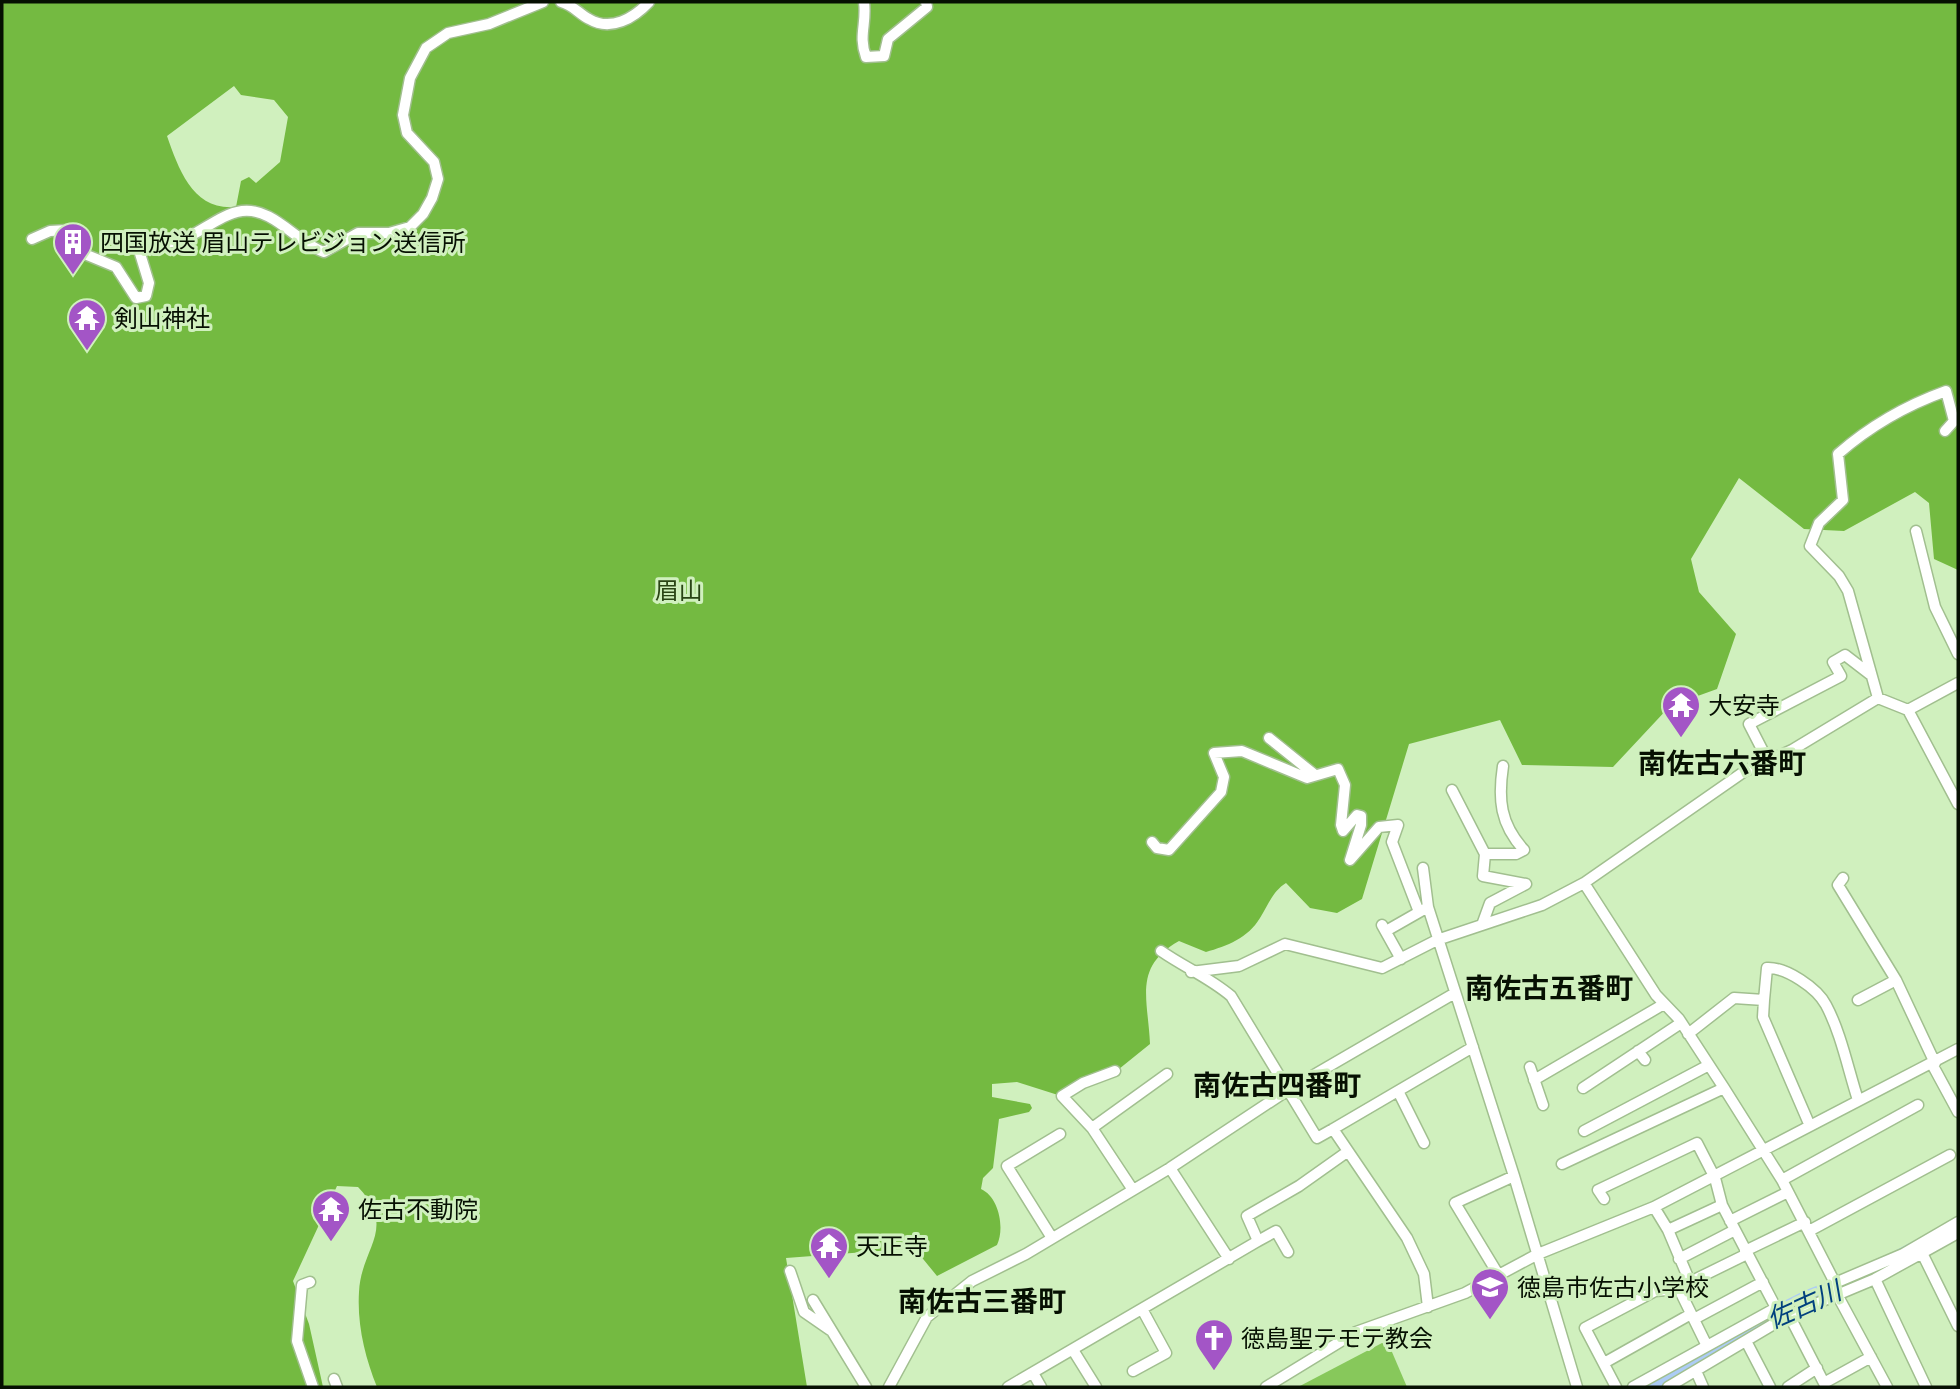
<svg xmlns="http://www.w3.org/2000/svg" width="1960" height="1389" viewBox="0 0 1960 1389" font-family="Cabin,'Noto Sans JP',sans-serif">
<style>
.green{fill:#87c85b}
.forest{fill:#74ba41;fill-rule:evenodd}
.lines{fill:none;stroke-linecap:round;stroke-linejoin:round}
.river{stroke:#acccf5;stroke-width:19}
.street-casing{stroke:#a1bf8f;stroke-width:13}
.street{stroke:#fff;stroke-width:10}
.labels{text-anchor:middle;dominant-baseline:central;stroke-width:6;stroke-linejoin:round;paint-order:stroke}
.poi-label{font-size:24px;fill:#061002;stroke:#d0f0be;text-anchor:start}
.park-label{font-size:24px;fill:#294415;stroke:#d0f0be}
.water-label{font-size:26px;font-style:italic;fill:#01407e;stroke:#d0f0be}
.quarter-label{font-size:28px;font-weight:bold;fill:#061002;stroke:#d0f0be}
</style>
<rect width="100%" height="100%" fill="#d0f0be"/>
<!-- green -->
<path class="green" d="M1382,1343L1389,1345L1407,1387H1298Z"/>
<!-- forest -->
<path class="forest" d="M2,2H1958V570L1934,559L1929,503L1915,492L1844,531L1804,529L1739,478L1691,559L1699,592L1736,634L1717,689L1670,706L1613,767L1522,765L1500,720L1409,744L1362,899L1337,913L1310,908L1286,883C1273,891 1268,905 1260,918C1248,938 1227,946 1206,952L1179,941C1133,967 1148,998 1150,1044L1119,1069L1058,1095L1017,1082L992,1084V1097L1030,1104L1032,1108L1029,1112L999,1119L993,1168L983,1178L981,1189C999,1197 1005,1228 997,1245L937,1276L919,1254L905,1249L786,1258L807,1387H377C365,1357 357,1325 359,1292C361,1247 398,1229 358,1187L337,1186L293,1281L309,1324L323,1387H2ZM234,86L241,95L274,100L288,117L280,162L256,183L249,177L241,181L236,207C193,211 179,170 167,136Z"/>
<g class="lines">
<!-- river -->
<path class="river" d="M1653,1387L1747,1330L1809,1299L1870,1275L1958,1228"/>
<defs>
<path id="street" d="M561,2C573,5 579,14 589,19C611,32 634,18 649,2
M864,2C867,24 858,35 866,57L884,56L888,39L927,7L926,2
M32,239L50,231L68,230L82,253L116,267L136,298L146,296L149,283L138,247L148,238C184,256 208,216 242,211C273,207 297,243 324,252L358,233H389L410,227L423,214L432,198L438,179L434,162L407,133L403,115L410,78L426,48L448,33L489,24L543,2
M1916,531L1935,607L1958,654
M1878,698L1848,591L1839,576L1810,546L1819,523L1843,500L1838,454C1870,426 1907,405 1946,391L1954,421L1945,431
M1908,710L1958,804
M1269,738L1315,775
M1768,761L1749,724L1841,676L1833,662L1845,655L1871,675
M1452,790L1485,854H1516L1524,850C1500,824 1498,799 1503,766
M1152,842L1157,848L1169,850L1221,792L1224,777L1214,753L1242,751L1307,778L1338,769L1345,785L1341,825L1343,831L1357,815L1361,816V825L1350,860L1379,827L1398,825L1392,842L1419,912
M1423,868L1428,907
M1843,878L1838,885L1896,980L1935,1063
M1584,883L1656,995L1679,1019L1724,1088L1782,1180L1835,1283L1840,1300L1887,1387
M1382,925L1401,959
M1482,925L1490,903L1526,884L1483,876L1485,854
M1386,931L1428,907L1514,1176L1577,1387
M1161,951C1184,967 1210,978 1231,996L1317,1138L1333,1129
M1191,972L1239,966L1285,944L1382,968L1437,940L1542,905L1584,883L1745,771L1792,750L1878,698L1908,710L1958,683
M1764,1000L1767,968C1786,967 1817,988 1826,1005C1841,1033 1848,1069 1858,1100
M1858,1000L1896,980
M1688,1034L1734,998L1764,1000L1763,1017L1810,1126
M1638,1051L1645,1060
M1932,1064L1958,1112
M1530,1067L1543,1105
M1115,1071L1083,1083L1062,1096L1092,1128L1133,1190
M1534,1080L1664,1004
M1583,1088L1681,1023
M1398,1091L1424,1143
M1092,1128L1167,1074
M1584,1131L1709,1065
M1562,1164L1724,1088
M1170,1168L1229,1259
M1782,1180L1918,1105
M1604,1199L1598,1190L1697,1143L1715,1178L1722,1205L1776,1308L1633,1387
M1654,1207L1668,1230L1690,1282L1679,1289
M1730,1221L1788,1192
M1668,1230L1722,1205
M1809,1231L1950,1155
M1052,1238L1007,1166L1060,1134
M1258,1241L1276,1231L1288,1252
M1745,1251L1805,1222
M1922,1253L1958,1233
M1679,1259L1735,1230
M790,1271L804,1312L830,1330
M1498,1274L1455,1203L1514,1176
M1875,1279L1926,1387
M310,1282L302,1285L297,1341L313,1387
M1690,1282L1747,1254
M1835,1283L1903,1254L1958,1222
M813,1300L866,1387
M1428,1307L1424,1274L1407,1238L1333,1129L1473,1047
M1789,1315L1824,1383L1871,1357
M1694,1319L1763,1282
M1746,1341L1770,1387
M1073,1350L1096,1387
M1604,1363L1691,1314
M1133,1371L1166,1353L1142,1309
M1696,1371L1703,1387
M1033,1373L1041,1387
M334,1379L337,1387
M889,1387L927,1317L972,1281L1026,1254L1170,1168L1288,1090L1455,993
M1008,1387L1258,1241L1247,1216L1299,1186L1347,1152
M1266,1387L1356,1332L1465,1293L1538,1254L1654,1207L1958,1049
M1616,1387L1585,1328L1655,1291L1679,1289L1707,1346
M1668,1387L1789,1315L1875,1279L1922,1253L1958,1326
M1788,1387L1817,1368"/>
</defs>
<!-- street casing -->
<use href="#street" class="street-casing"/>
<!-- street -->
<use href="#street" class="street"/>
</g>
<!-- icons -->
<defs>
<symbol id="building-pin" viewBox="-11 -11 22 30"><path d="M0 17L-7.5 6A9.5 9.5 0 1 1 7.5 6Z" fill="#a355c6" stroke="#d0f0be"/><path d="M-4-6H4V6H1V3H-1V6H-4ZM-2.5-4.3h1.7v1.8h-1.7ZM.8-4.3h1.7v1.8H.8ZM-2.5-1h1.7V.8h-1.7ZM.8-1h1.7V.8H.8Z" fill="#fff"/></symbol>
<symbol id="temple-pin" viewBox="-11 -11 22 30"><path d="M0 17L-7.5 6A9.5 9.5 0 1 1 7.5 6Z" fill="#a355c6" stroke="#d0f0be"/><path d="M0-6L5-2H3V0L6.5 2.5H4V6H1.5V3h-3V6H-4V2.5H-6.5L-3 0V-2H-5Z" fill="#fff"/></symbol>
<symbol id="school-pin" viewBox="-11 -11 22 30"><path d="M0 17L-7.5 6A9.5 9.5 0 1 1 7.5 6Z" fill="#a355c6" stroke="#d0f0be"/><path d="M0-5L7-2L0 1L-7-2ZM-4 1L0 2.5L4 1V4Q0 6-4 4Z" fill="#fff"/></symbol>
<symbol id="church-pin" viewBox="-11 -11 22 30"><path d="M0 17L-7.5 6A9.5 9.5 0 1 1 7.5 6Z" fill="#a355c6" stroke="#d0f0be"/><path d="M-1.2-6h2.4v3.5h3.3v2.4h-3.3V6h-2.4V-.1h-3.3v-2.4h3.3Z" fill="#fff"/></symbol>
</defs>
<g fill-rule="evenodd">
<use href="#building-pin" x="51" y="220" width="44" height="60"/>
<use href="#temple-pin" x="65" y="296" width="44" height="60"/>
<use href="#temple-pin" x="1659" y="683" width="44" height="60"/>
<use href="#temple-pin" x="309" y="1187" width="44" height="60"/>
<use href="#temple-pin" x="807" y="1224" width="44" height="60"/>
<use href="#school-pin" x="1468" y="1265" width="44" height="60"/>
<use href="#church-pin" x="1192" y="1316" width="44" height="60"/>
</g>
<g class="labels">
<!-- poi labels -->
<g class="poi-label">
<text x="100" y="242">四国放送 眉山テレビジョン送信所</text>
<text x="114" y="318">剣山神社</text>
<text x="1708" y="705">大安寺</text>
<text x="358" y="1209">佐古不動院</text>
<text x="856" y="1246">天正寺</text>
<text x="1517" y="1287">徳島市佐古小学校</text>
<text x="1241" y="1338">徳島聖テモテ教会</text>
</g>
<!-- park labels -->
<g class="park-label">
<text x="679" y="590">眉山</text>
</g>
<!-- water labels -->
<g class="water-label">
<text transform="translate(1804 1305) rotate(-24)">佐古川</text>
</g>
<!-- quarter labels -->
<g class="quarter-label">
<text x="1722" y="763">南佐古六番町</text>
<text x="1549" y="988">南佐古五番町</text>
<text x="1277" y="1085">南佐古四番町</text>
<text x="982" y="1301">南佐古三番町</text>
</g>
</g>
<!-- border -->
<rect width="1960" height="1389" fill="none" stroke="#061002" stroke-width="7"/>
</svg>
